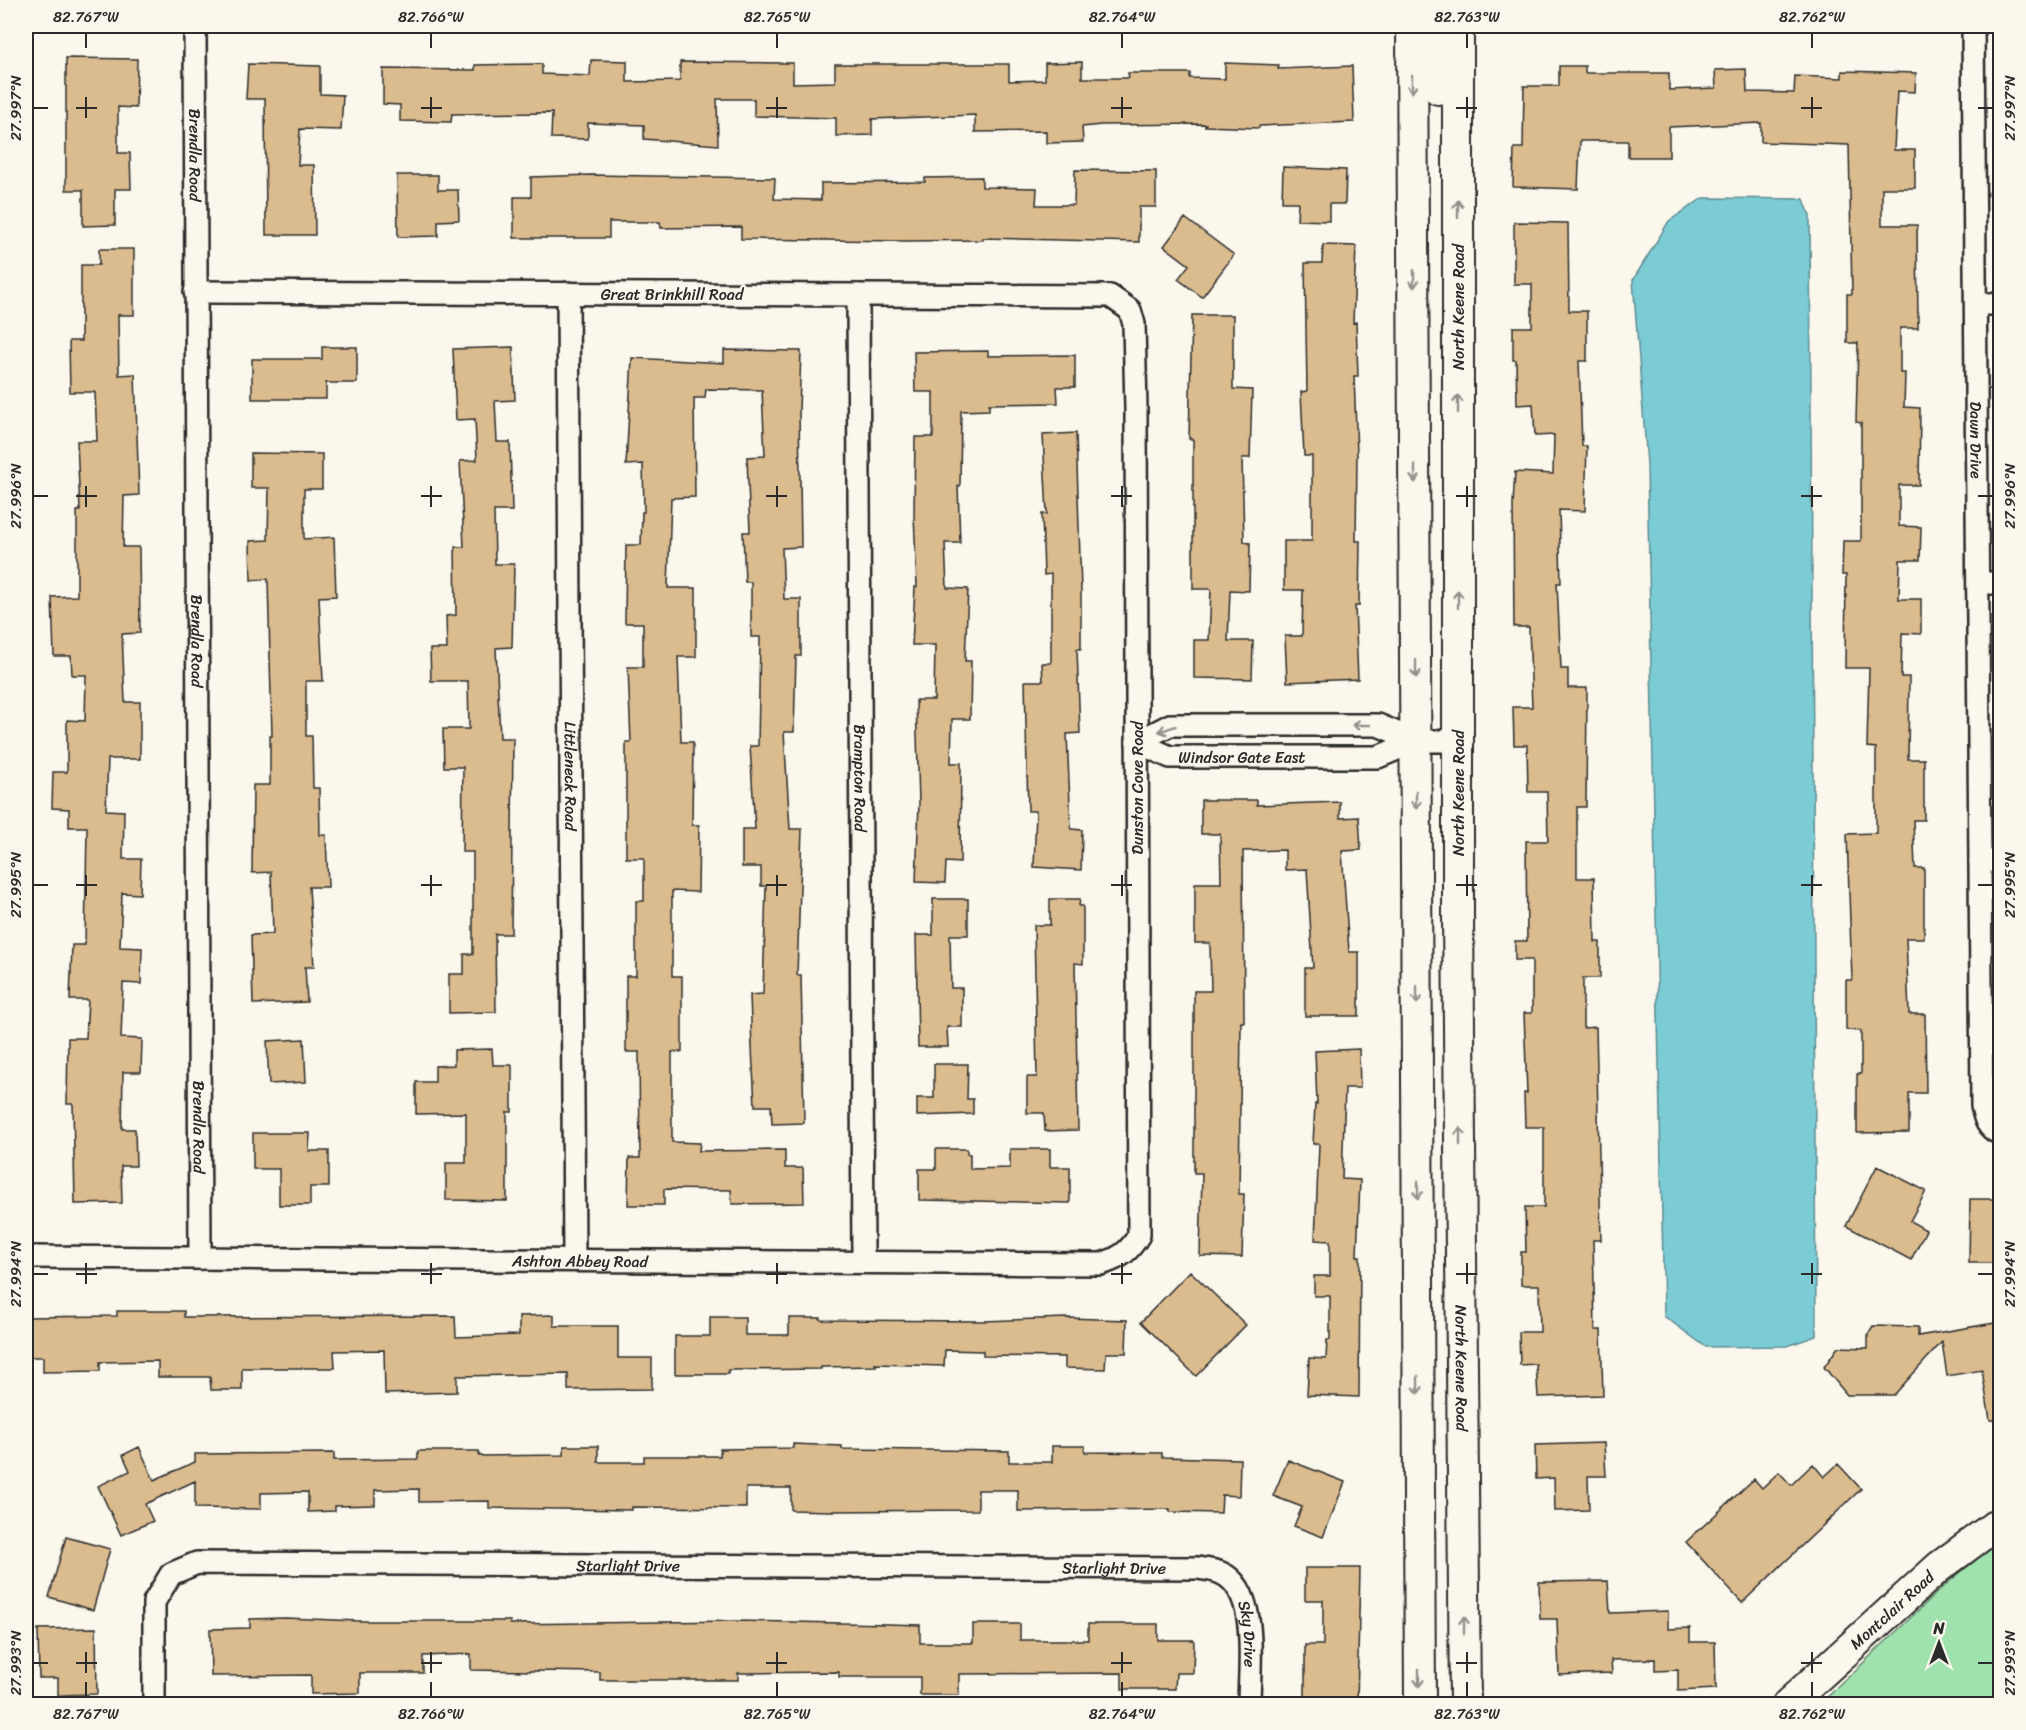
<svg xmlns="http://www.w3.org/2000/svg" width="2026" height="1730" viewBox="0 0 2026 1730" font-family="Sriracha,sans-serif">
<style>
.green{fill:#9fe2ae;stroke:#65866c;stroke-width:1.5}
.water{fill:#7cccd6;stroke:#5c8c92;stroke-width:1.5}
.building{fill:#dbbc8f;stroke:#2b2b2b;stroke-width:1.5}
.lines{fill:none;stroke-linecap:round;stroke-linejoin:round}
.street-casing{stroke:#2b2b2b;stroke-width:26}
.secondary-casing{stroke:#2b2b2b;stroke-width:34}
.street{stroke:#fbf7ec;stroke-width:21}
.secondary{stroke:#fbf7ec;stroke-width:30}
.oneway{stroke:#93918c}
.ticks{fill:none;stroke:#2b2b2b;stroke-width:2}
.labels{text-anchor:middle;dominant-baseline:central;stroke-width:4.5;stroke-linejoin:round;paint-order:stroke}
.street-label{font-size:16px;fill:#2b2b2b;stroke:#fbf7ec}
.neatline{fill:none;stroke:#2b2b2b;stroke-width:2}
.ticks-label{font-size:15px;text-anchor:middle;fill:#2b2b2b}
</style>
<rect width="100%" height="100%" fill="#fbf7ec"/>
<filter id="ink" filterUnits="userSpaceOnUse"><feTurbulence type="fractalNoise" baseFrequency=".0167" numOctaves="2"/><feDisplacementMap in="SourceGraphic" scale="12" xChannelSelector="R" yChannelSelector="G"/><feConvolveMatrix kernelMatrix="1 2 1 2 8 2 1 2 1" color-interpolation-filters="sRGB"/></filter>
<g filter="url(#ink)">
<!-- green -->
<path class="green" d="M2000,1540V1704H1820L1944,1586Z"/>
<!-- water -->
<path class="water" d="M1703,198L1804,199L1810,216L1816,1336L1787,1346L1706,1347L1664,1316L1647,464L1633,280L1669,221Z"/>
<!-- building -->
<path class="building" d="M66,58L137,59L136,108L118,107V153H130L131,189H115V225L83,226V190H66Z
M591,60L627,61V82L680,81V62L793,63V83L835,82V64H1009V81L1045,80V63L1082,62V78H1129L1128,73H1190V78L1225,79V63L1279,65L1278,69L1352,66L1354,122L1259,126V128L1205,126L1206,124L1101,125L1082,127L1083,142L1046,143V131L975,132V115L872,119V135L836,136V118L754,116V99H717L718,145L644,139V125L588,123V139L551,138L552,113L452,114L451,122L400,121V105L383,104V69L475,70V65L542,64V74L590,76Z
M248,64L320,66V94L343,95L341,130L300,129L298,165H314L315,235H266L265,99H246Z
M1559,66H1585V73H1669V90L1716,88L1715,70L1746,69L1747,92L1794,93L1795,76L1842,78V71L1916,73L1915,92L1897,91L1894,150H1915V188H1882V225H1917L1918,328H1900V373H1905L1904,407L1920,408L1919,485H1899V526L1921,527L1920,560H1900L1899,599H1921V634L1902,633L1901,677H1909L1908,759H1924V820H1913L1915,868H1924V938H1906L1909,1014H1925L1926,1093H1909V1132L1857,1133V1074H1861V1031L1846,1030V980H1852L1847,834L1876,833V748L1867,747L1869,668H1845L1846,575H1842L1843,541H1861V423L1856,422L1858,343H1847V294H1852L1849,145L1761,142V123L1669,127V157H1628V141H1580L1578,189L1513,187L1514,148H1523L1524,86H1559Z
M1283,167L1346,170L1345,204H1329V221L1297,220L1298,202H1282Z
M1075,170L1156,171V207H1139V242L983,238V240L907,241L741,239V227L661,228L660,222H609V238H514V197H531V177L592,175L775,178L774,199L821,200V183L925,182V178L982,177V187L1037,188L1036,205H1074Z
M397,175H438V190H458L459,220L438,221V236L398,237Z
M1185,218L1234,255L1202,297L1178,279L1189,265L1164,246Z
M1514,222L1568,223L1569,311H1587V361H1579L1582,446H1587L1585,511L1559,510L1561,583H1557L1561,669H1568V688H1587L1586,807H1577V878H1594L1595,942H1600V978H1583V1028L1596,1027L1601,1240H1593L1595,1330H1601L1603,1395L1538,1397L1536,1364L1520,1365L1519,1332H1540L1539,1285H1521V1252H1526L1525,1207H1544V1127H1525L1524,1093H1527L1524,1013H1532V960H1515V941H1527L1526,841H1548L1547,792H1528L1527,745H1514L1513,707H1532L1529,627H1514L1513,504L1515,472L1553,474L1554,435L1535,436L1533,404L1517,405L1516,360H1513V327H1532V284H1514Z
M1323,245L1356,246L1353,323L1356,322L1358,376H1354L1357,454L1356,541H1360L1359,606H1355L1358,679L1287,682L1285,636H1302L1303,590H1284V541H1312V456H1304L1301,392L1307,391L1305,263H1322Z
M99,249H134V315H118L119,375L135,374L139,495L124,496L123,547H139L140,633L122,634L125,702H140V759H108L106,810L124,811L123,859H141L140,894L122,893L120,947L142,948L141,984L123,983L121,1038L142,1039L141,1072H123L122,1129H135L136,1166H121L122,1203L75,1204L73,1104H67L68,1038H86L88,1000H70L72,945H85L87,827H69V809L52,808L53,772H67V720L85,721L86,675H72L71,656H54L52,597L77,596V511H80L77,441H97L95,392H70L69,341H81V265H99Z
M1192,315H1233V389L1252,390L1250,458H1242L1244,542L1250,543L1249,591L1230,590L1228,641H1253L1252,679L1194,678V640H1209L1211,589H1193V439H1189Z
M322,347H357V383H326V399H252V359H322Z
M513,347L515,400L495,401L497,442H510L512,511H494L495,564H514L512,647L496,648L500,738H513L511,934H495L496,1012L449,1013V974H464V954H473V852H462L463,767H444L443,729H469L468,681H431L430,649H447L446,616L456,615L455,547H464L460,461L477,460L475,419L456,420L453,349Z
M724,350L801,351L799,410L801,547L782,548L784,599H801V656H796L794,732H784L790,829H802L797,975H801L804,1123L772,1124L771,1106H755L752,1048L750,995L763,994L766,886H761V867H742V829H755L750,746H758L760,637H751V582H745L743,532H750L747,457L765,456L762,390L706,389L705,398H694L695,497L671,498L668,588H696V657H678L681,742H693L692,825H699L698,892L672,891V976H682V1052H672V1142L700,1143L699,1151L785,1150V1168H803L804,1203L732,1204L731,1190L664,1189V1205H628L629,1158H640L639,1052H626V976H636V901H644V858H626V742H631L628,667H643V623H625L626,545H641L642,512H644L643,464L626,465L632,358L724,363Z
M988,351V356L1075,355V387H1057L1058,403L989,404V410L961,411L960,486H958L960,543H945L947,588L968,589L965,661H971L970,719H952L951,763H961L960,863L946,862L945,883L916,882L919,803L916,700H934L935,645H912L915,587H917L914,514L915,437H933V392H915L914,352Z
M1076,433L1081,590V649H1077L1080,733L1067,734L1071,829L1082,830L1081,870L1034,867L1036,811H1028L1025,681H1043L1042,663H1051V574L1044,575L1042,514H1047L1043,435Z
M251,453L322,454V489H304V539L334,537L336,596L319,597L323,681H306V736H312L313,788H319L320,835H326L328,887H309L314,967H305L307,1002L253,1004L251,935L273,934L271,872L252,873L253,785H270V736H272L268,579L251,580L250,541L268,540L269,488H251Z
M1201,800H1257V805L1340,802V818L1359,817L1361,850L1342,851L1349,952H1359V1016H1305V968H1313L1307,869L1285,870V850L1243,851L1244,1022H1241L1239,1194H1244L1242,1257L1200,1256L1202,1173H1194V991H1211L1210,943H1195V883H1221L1220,834H1201Z
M933,899H968V935H950L951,988H962V1027H947L948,1047H918L916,935H933Z
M1050,899H1080L1079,906H1083V964L1075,963L1078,1130L1045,1131L1044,1113H1027V1077H1037L1034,925H1050Z
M304,1039L306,1082L269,1084L267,1041Z
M492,1049L493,1065H512V1112H507V1201L446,1200V1163H466V1113L416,1114V1082H435V1066L454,1065V1050Z
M1359,1049L1360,1088H1345L1342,1179L1360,1180L1357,1256H1360L1359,1397L1307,1395L1309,1358L1326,1359L1327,1340H1330V1296H1314V1276H1330V1241L1315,1240L1319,1144H1313L1315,1104H1317L1315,1051Z
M934,1064H968L967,1099H973V1114L917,1116V1098H934Z
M253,1133H310L309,1151H329V1187H310V1205H279V1169H253Z
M936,1149H967V1154H970V1169L1010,1168V1149H1050V1167H1070V1203L919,1200V1169H936Z
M1877,1166L1926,1191L1910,1221L1926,1230L1911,1260L1846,1226Z
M1970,1199H2001V1263H1969Z
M1190,1271L1246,1325L1196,1376L1141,1322Z
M117,1311H184V1317L455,1316L456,1337L519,1335V1316L554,1315V1326H618V1358H652V1389L568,1390V1374L457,1376V1392L385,1394L384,1350L334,1351L335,1368H242V1390H211L210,1377H158V1361L100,1362V1371L43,1372V1357H26V1317L117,1316Z
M710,1317H745V1335H789V1318H821V1320L983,1321L1067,1318L1127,1320L1126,1353H1106L1105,1369L1065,1368V1357L983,1356V1351L945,1350L944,1366L875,1364L876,1366L821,1367V1369L728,1370V1374H675V1336H710Z
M2001,1322V1420H1990L1982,1370L1947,1376L1942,1342L1894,1395H1847L1824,1367L1838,1347L1868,1348V1334L1873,1326L1918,1327V1336Z
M1604,1443L1606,1476H1588L1589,1510L1555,1511L1554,1478L1536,1479L1535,1445Z
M793,1444L842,1446V1449L1009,1451V1462H1052V1446H1085V1452L1162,1453V1457L1240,1459L1239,1496L1222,1495L1221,1513L1170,1512V1509L1018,1511V1490H978V1510L831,1511L791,1510V1488H746V1508L632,1507V1510L489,1508V1501L419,1502V1489L375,1490V1505L335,1506V1511L308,1512V1492L261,1493V1509L195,1508V1481L145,1504L153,1521L121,1535L98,1486L130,1471L123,1455L139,1447L154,1480L195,1462V1454L334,1453V1460L418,1459V1451H479V1456L564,1455V1446H598V1462H644V1456H720V1449L793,1448Z
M1288,1460L1345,1482L1323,1537L1294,1526L1302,1507L1273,1496Z
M1813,1464L1824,1477L1838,1464L1861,1489L1742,1603L1686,1542L1754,1479L1762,1488L1779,1472L1791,1485Z
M66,1537L110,1549L93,1610L49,1597Z
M1305,1568H1360L1357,1704H1305V1645H1323V1600H1305Z
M1608,1581L1610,1613L1668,1611V1629L1690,1628V1642H1715L1716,1689L1678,1691V1670L1655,1671V1659L1611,1660L1612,1673L1559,1675L1557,1619H1540L1539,1582Z
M285,1618L359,1621H510V1624L737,1621L888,1624L920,1625V1643H973V1624H1020V1640H1088V1624H1158V1640H1194L1193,1673H1176L1175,1689H1122V1673L959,1674V1695H920V1677H839V1672L738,1673V1680H600V1672L471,1670V1654L423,1656V1673H360V1693L311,1694V1675L211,1676L210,1629L250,1628V1619Z
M96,1628L97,1694L58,1695V1678H39L38,1629Z"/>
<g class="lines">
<defs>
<g id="street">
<path id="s1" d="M195,26L200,1258"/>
<path id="s2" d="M1973,26L1982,1106C1985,1120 1987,1128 2000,1134"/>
<path id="s3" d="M568,293L574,1259"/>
<path id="s4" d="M858,295L863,1261"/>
<path d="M1976,304H2000"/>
<path d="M1979,583H2000"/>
<path id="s5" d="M1137,742L1170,757H1378L1416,741H1458"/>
<path d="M1137,742L1170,725H1378L1416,741"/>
<path d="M1980,861H2000"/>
<path id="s6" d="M26,1257L1101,1264C1120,1258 1129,1252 1139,1235L1136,409L1134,324L1130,310L1110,296L195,292"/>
<path id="s7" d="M154,1704V1602L171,1574L197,1563L1197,1568C1205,1569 1214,1570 1221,1573C1260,1590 1249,1669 1249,1704"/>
</g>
<g id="secondary">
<path d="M1412,26L1420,1704"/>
<path d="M1429,26L1437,47L1438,89"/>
<path id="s8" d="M1458,26V915L1465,1704"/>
<path id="s9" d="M1788,1704L1939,1567L2000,1522"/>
</g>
</defs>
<!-- street casing -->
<use href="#street" class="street-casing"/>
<!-- secondary casing -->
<use href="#secondary" class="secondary-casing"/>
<!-- street -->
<use href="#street" class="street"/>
<!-- secondary -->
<use href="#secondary" class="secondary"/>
</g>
<!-- one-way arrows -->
<defs><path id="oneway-shaft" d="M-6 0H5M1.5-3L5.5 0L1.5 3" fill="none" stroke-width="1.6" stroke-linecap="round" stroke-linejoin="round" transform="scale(1.5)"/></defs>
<g class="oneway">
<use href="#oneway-shaft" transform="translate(1412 84) rotate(90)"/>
<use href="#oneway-shaft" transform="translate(1458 209) rotate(-90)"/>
<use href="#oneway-shaft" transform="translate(1414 279) rotate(90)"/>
<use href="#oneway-shaft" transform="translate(1458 404) rotate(-90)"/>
<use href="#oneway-shaft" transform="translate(1415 474) rotate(90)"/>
<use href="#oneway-shaft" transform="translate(1458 599) rotate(-90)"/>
<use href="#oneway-shaft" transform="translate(1416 669) rotate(90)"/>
<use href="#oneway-shaft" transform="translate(1361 725) rotate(180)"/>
<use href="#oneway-shaft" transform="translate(1167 729) rotate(161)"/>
<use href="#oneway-shaft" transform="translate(1416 800) rotate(90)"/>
<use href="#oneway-shaft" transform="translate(1417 995) rotate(90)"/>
<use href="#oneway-shaft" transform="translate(1460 1136) rotate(-90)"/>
<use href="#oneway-shaft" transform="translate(1418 1190) rotate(90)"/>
<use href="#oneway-shaft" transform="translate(1418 1385) rotate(90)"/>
<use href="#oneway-shaft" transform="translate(1464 1625) rotate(-90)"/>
<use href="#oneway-shaft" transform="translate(1419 1678) rotate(90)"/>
</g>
</g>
<!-- ticks -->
<path class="ticks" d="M86,33V48M431,33V48M777,33V48M1122,33V48M1467,33V48M1812,33V48M86,97V118M431,97V118M777,97V118M1122,97V118M1467,97V118M1812,97V118M33,108H48M76,108H97M421,108H442M766,108H787M1111,108H1132M1456,108H1477M1801,108H1822M1978,108H1993M86,486V507M431,486V507M777,486V507M1122,486V507M1467,486V507M1812,486V507M33,496H48M76,496H97M421,496H442M766,496H787M1111,496H1132M1456,496H1477M1801,496H1822M1978,496H1993M86,875V896M431,875V896M777,875V896M1122,875V896M1467,875V896M1812,875V896M33,885H48M76,885H97M421,885H442M766,885H787M1111,885H1132M1456,885H1477M1801,885H1822M1978,885H1993M86,1263V1284M431,1263V1284M777,1263V1284M1122,1263V1284M1467,1263V1284M1812,1263V1284M33,1274H48M76,1274H97M421,1274H442M766,1274H787M1111,1274H1132M1456,1274H1477M1801,1274H1822M1978,1274H1993M86,1652V1673M431,1652V1673M777,1652V1673M1122,1652V1673M1467,1652V1673M1812,1652V1673M33,1663H48M76,1663H97M421,1663H442M766,1663H787M1111,1663H1132M1456,1663H1477M1801,1663H1822M1978,1663H1993M86,1682V1697M431,1682V1697M777,1682V1697M1122,1682V1697M1467,1682V1697M1812,1682V1697"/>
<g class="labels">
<!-- street labels -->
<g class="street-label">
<text stroke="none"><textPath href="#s1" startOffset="129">Brendla Road</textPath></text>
<text x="672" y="294">Great Brinkhill Road</text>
<text transform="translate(1458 307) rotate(-90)">North Keene Road</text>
<text stroke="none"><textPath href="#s2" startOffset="414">Dawn Drive</textPath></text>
<text stroke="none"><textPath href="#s1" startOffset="615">Brendla Road</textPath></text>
<text stroke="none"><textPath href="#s5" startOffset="108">Windsor Gate East</textPath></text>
<text stroke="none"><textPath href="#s3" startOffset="483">Littleneck Road</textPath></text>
<text stroke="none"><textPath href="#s4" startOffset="483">Brampton Road</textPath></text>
<text transform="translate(1137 788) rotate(-90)">Dunston Cove Road</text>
<text transform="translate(1458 793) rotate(-90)">North Keene Road</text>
<text stroke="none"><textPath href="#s1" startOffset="1101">Brendla Road</textPath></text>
<text stroke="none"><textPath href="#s6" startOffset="554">Ashton Abbey Road</textPath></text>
<text stroke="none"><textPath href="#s8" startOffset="1342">North Keene Road</textPath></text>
<text stroke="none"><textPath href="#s7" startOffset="594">Starlight Drive</textPath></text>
<text stroke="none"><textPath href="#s7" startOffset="1080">Starlight Drive</textPath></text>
<text stroke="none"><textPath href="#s9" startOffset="140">Montclair Road</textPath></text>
<text stroke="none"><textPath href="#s7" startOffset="1258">Sky Drive</textPath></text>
</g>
</g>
<!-- margin -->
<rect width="2026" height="1730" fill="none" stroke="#fbf7ec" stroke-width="66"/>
<!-- north arrow -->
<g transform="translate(1939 1643)" stroke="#fbf7ec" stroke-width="4.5" paint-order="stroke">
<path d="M0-4.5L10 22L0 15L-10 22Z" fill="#2b2b2b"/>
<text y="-9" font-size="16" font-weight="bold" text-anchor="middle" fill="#2b2b2b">N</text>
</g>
<rect x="33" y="33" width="1960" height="1664" class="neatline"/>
<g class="ticks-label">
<text x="86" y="22">82.767°W</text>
<text x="431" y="22">82.766°W</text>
<text x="777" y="22">82.765°W</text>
<text x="1122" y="22">82.764°W</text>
<text x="1467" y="22">82.763°W</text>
<text x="1812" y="22">82.762°W</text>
<text transform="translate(16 108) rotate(-90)" y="5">27.997°N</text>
<text transform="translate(2010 108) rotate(-90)" y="5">27.997°N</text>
<text transform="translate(16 496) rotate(-90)" y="5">27.996°N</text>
<text transform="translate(2010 496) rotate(-90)" y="5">27.996°N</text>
<text transform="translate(16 885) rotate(-90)" y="5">27.995°N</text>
<text transform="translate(2010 885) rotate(-90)" y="5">27.995°N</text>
<text transform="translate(16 1274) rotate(-90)" y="5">27.994°N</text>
<text transform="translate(2010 1274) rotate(-90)" y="5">27.994°N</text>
<text transform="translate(16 1663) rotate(-90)" y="5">27.993°N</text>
<text transform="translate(2010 1663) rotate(-90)" y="5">27.993°N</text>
<text x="86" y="1719">82.767°W</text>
<text x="431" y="1719">82.766°W</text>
<text x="777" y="1719">82.765°W</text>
<text x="1122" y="1719">82.764°W</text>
<text x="1467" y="1719">82.763°W</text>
<text x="1812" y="1719">82.762°W</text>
</g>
</svg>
